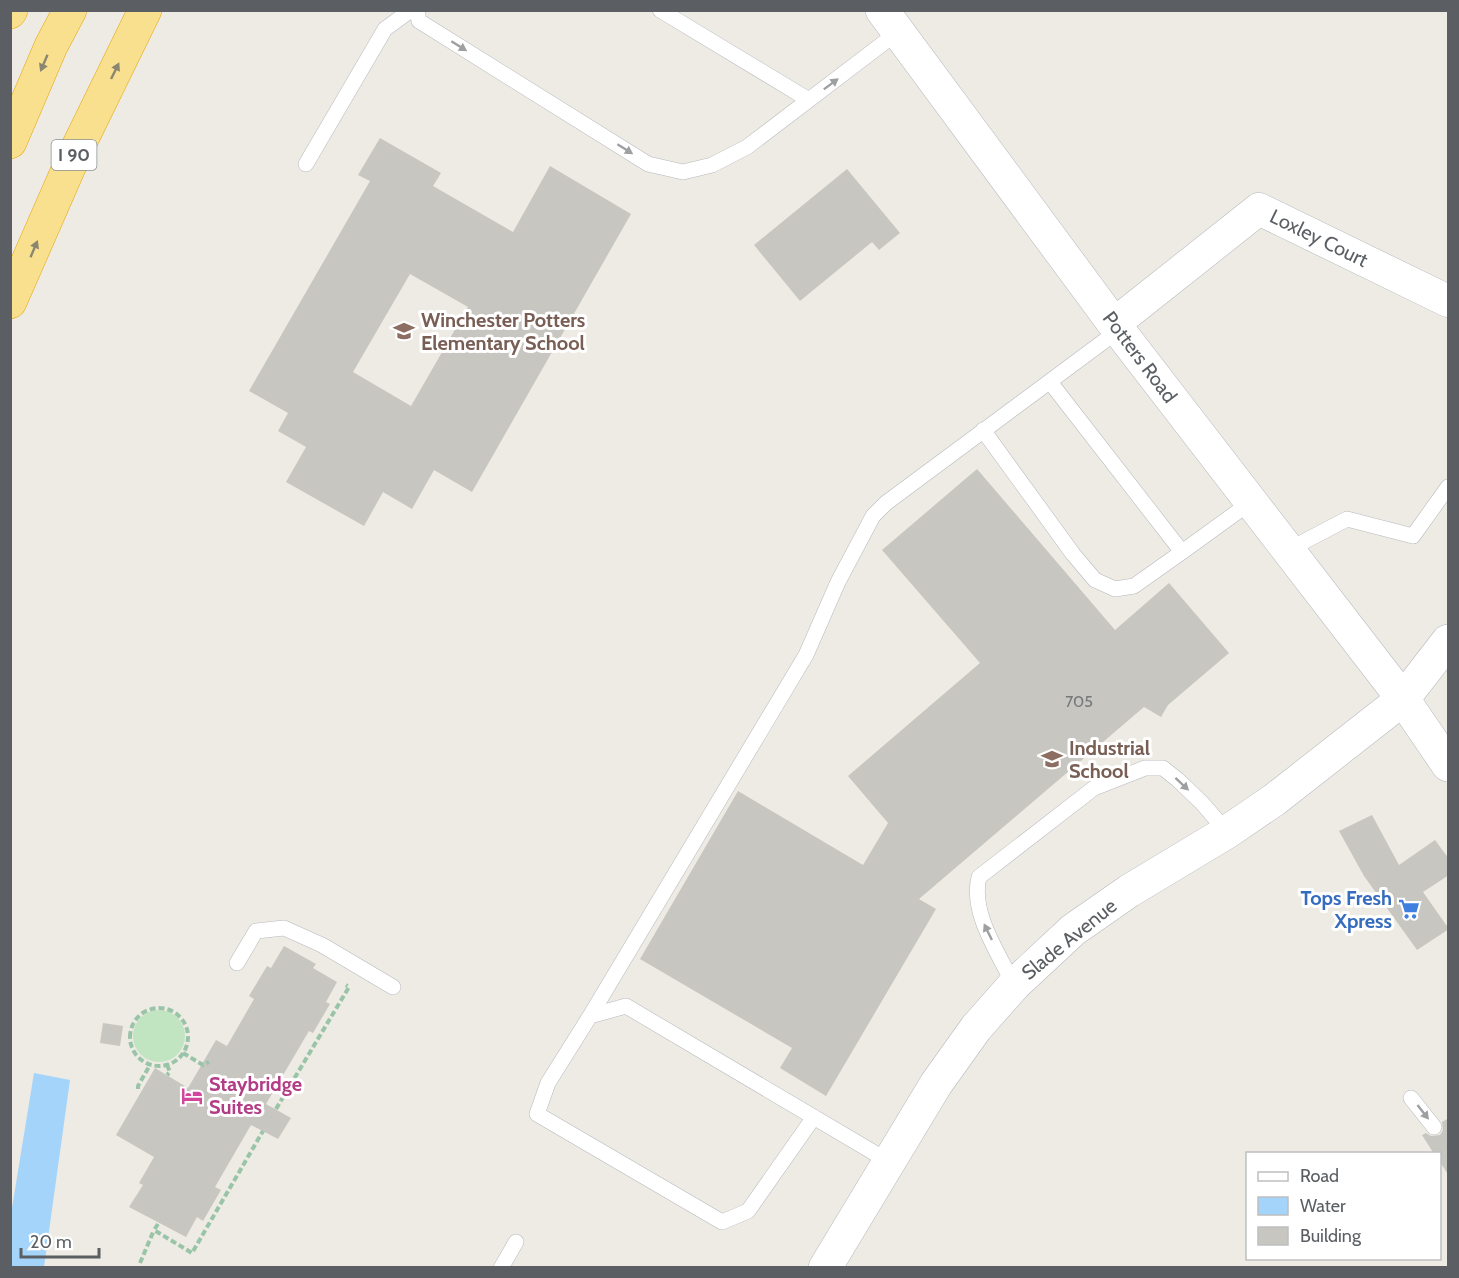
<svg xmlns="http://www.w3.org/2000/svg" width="1459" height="1278" viewBox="0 0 1459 1278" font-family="Cabin,sans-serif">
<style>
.green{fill:#c1e4c1}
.water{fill:#a5d4fb}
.building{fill:#c8c6c0;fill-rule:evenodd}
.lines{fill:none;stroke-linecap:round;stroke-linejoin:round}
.lane-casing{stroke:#b6b9bd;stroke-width:16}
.street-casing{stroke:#b6b9bd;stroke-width:33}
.secondary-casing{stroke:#b5b8bd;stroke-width:34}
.highway-casing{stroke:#e7a609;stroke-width:34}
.path{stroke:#9ac4a7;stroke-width:4;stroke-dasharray:6 3;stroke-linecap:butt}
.lane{stroke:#fff;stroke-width:15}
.street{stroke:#fff;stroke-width:32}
.secondary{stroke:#fff;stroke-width:33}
.highway{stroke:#f8e08f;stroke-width:33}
.oneway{fill:#9d9fa1}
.oneway2{fill:#8a8670}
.labels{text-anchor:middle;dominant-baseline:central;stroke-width:6;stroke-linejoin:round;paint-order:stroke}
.number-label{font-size:16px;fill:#76797a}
.shield{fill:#fff;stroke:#8c8f92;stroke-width:1.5}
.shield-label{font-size:18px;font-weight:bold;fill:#5b5f63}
.street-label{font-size:20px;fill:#5b5f63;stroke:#fff}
.education-label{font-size:20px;font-weight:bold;fill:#785e54;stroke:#fff;text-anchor:start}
.shop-label{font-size:20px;font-weight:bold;fill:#366cbe;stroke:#fff;text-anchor:end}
.hotel-label{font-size:20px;font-weight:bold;fill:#b23c85;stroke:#fff;text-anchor:start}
</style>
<rect width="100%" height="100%" fill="#edebe3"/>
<!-- green -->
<path class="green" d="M133 1036a26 26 0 1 1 52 0a26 26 0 1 1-52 0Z"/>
<!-- water -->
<path class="water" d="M34,1073L70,1080L44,1267H11V1214Z"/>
<!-- building -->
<path class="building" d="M380,138L441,173L433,186L513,232L550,166L631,214L472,492L434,470L412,509L383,492L364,526L286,482L306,447L278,431L288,413L249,391L370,181L358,175ZM410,274L468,307L411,406L353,372Z
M847,169L900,233L879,250L872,242L800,301L754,245Z
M977,469L1115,630L1169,583L1229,653L1168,705L1161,717L1144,707L919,899L936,909L826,1096L780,1068L792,1048L640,959L738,791L863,865L888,823L848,776L980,663L882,550Z
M1372,815L1399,865L1435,840L1449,859V875L1423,892L1449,929L1417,950L1364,876L1339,831Z
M284,946L316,964L313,968L337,982L326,1002L330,1004L313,1033L309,1031L266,1104L291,1118L278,1139L251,1125L215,1187L221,1190L203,1221L197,1217L186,1237L129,1207L143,1185L139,1183L154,1157L116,1135L155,1068L188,1088L216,1040L227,1046L254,999L249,996L267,966L271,968Z
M103,1023L123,1026L120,1046L100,1043Z
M1449,1118V1176L1440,1162V1154H1434L1422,1135L1426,1133L1431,1136L1440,1135L1443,1130L1442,1122Z"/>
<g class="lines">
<defs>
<path id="lane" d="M417,10L419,21L648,164L683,172L712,165L747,147L898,32
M660,10L809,100
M306,164L385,29L411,10
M1050,382L1182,552L1251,502
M983,430L1073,554L1095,580L1115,589L1134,586L1182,552
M1288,550L1347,519L1413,536L1448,487
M237,963L256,931L284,928L322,945L393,987
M1014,985C999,954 970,913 979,877L1094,788L1145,768H1163L1178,780L1202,803L1227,832
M590,1016L806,655L838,582L873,516L886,503L1119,330
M1411,1098L1434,1127
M814,1117L748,1211L722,1222L537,1114L548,1083L590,1016L626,1006L888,1161
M501,1268L516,1242"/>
<path id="street" d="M1114,324L1259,209L1448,301"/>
<path id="secondary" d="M882,10L1114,324L1403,699L1448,765
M825,1268L936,1084L976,1028L1014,985L1073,930L1129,891L1227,832L1274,800L1403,699L1448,641"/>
<path id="highway" d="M10,12L11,10
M10,142L51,46L70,10
M10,302L77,149L145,10"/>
</defs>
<!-- lane casing -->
<use href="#lane" class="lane-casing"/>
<!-- street casing -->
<use href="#street" class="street-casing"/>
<!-- secondary casing -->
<use href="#secondary" class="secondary-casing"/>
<!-- highway casing -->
<use href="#highway" class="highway-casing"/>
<!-- path -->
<path class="path" d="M130 1037a29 29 0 1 1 58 0a29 29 0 1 1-58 0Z
M183,1053L203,1065L209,1062
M167,1065L170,1072L167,1075
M138,1089V1086L150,1065
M276,1109L349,987L346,985
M158,1224L154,1230L192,1253L263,1131
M140,1263L154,1230"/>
<!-- lane -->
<use href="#lane" class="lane"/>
<!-- street -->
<use href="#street" class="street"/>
<!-- secondary -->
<use href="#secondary" class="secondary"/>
<!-- highway -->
<use href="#highway" class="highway"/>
</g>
<!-- one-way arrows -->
<defs><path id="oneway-solid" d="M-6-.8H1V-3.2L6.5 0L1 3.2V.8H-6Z" transform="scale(1.5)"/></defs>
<g class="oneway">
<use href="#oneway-solid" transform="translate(459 46) rotate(32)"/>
<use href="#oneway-solid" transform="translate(831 84) rotate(-37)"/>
<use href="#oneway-solid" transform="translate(625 149) rotate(32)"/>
<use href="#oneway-solid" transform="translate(1182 784) rotate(43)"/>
<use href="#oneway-solid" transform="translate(988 932) rotate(-116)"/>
<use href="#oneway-solid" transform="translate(1423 1112) rotate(52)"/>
</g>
<g class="oneway2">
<use href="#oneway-solid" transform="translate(44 63) rotate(113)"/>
<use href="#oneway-solid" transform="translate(115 71) rotate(-64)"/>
<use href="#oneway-solid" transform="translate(34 249) rotate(-67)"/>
</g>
<!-- icons -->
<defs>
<symbol id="school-bare" viewBox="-9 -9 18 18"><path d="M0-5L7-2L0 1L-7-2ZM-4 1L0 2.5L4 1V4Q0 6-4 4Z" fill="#8d6e63" stroke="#fff" stroke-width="2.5" paint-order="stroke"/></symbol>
<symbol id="supermarket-bare" viewBox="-9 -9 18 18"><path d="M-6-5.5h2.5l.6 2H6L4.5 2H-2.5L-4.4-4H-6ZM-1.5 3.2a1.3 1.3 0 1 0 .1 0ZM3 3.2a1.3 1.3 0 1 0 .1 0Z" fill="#3f7fe0" stroke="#fff" stroke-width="2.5" paint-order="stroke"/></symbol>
<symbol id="hotel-bare" viewBox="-9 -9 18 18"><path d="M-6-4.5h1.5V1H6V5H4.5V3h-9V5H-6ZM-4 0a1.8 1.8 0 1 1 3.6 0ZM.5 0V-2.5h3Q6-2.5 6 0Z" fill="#d1479c" stroke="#fff" stroke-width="2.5" paint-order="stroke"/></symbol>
</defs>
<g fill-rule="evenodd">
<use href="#school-bare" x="389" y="316" width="30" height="30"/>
<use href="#school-bare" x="1037" y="744" width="30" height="30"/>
<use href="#supermarket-bare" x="1394" y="894" width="30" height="30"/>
<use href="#hotel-bare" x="177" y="1081" width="30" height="30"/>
</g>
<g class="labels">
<!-- number labels -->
<g class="number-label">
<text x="1079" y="701">705</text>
</g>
<!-- shield labels -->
<rect class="shield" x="51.5" y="140" width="45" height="30" rx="4.5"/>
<g class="shield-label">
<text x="74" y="155">I 90</text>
</g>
<!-- street labels -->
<g class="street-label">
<text transform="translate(1319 238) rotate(26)">Loxley Court</text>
<text transform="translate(1140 357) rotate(53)">Potters Road</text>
<text transform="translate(1069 939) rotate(-39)">Slade Avenue</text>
</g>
<!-- education labels -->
<g class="education-label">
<text x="421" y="320">Winchester Potters<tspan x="421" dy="23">Elementary School</tspan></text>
<text x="1069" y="748">Industrial<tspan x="1069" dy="23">School</tspan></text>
</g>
<!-- shop labels -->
<g class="shop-label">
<text x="1392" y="898">Tops Fresh<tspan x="1392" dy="23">Xpress</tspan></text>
</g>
<!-- hotel labels -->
<g class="hotel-label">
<text x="209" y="1084">Staybridge<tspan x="209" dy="23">Suites</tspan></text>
</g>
</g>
<!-- border -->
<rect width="1459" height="1278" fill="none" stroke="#5b5f63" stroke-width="24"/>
<!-- legend -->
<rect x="1246" y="1152" width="195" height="108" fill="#ffffff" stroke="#bdbfc1" stroke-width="1.5"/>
<rect x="1258" y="1172" width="30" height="9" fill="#ffffff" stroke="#bdbfc1" stroke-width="1.5"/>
<text x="1300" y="1182" font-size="18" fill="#5b5f63">Road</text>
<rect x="1258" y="1197" width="30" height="18" fill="#a5d4fb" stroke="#bdbfc1" stroke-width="1.5"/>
<text x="1300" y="1212" font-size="18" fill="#5b5f63">Water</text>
<rect x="1258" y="1227" width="30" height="18" fill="#c8c6c0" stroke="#bdbfc1" stroke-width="1.5"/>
<text x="1300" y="1242" font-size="18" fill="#5b5f63">Building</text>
<!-- scale -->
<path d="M21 1248v9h78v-9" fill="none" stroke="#5b5f63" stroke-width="3"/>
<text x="30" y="1248" font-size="18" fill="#5b5f63" stroke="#ffffff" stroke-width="4.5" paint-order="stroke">20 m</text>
</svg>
